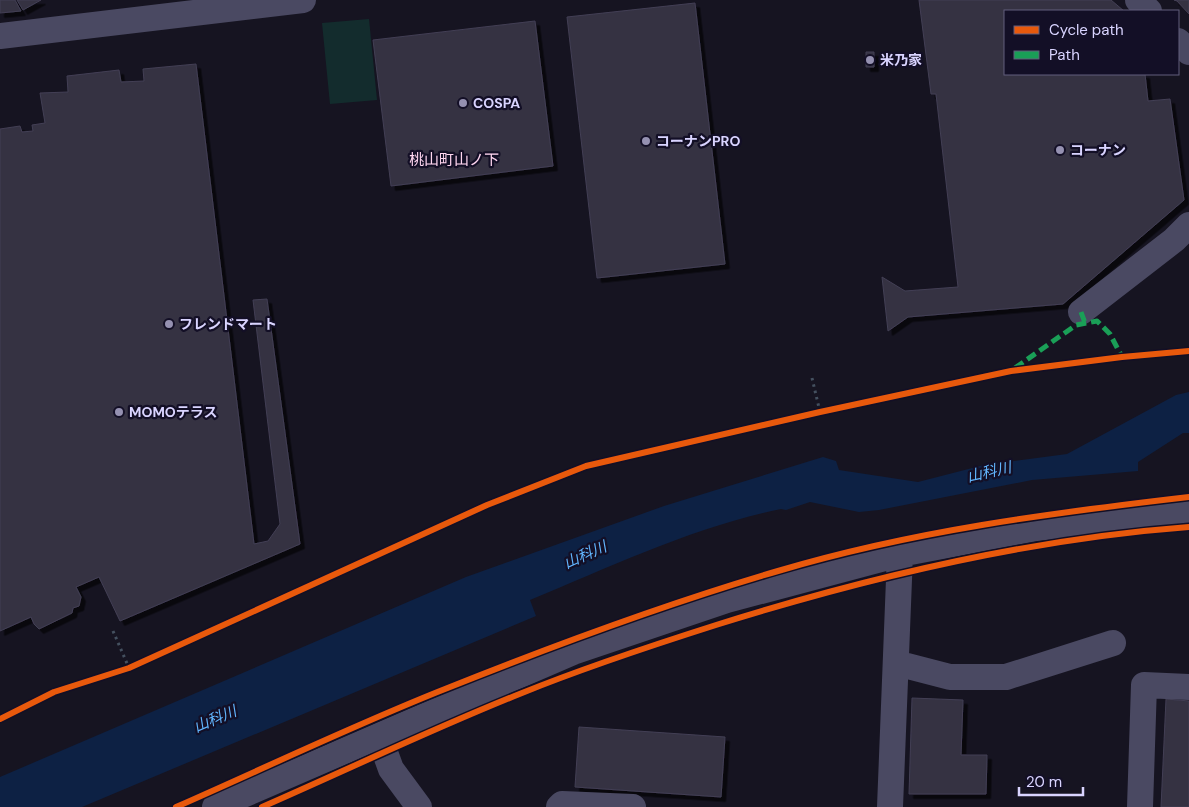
<svg xmlns="http://www.w3.org/2000/svg" width="1189" height="807" viewBox="0 0 1189 807" font-family="'DM Sans','Noto Sans JP',sans-serif">
<style>
.green{fill:#132c2d}
.water{fill:#0d2144}
.building{fill:#343243;stroke:#433f54;filter:url(#shadow)}
.lines{fill:none;stroke-linecap:round;stroke-linejoin:round}
.path{stroke:#44505f;stroke-width:3;stroke-dasharray:2.5 4;stroke-linecap:butt}
.minor{stroke:#4a4962;stroke-width:26}
.quiet{stroke:#1a9f57;stroke-width:5;stroke-dasharray:10 5;stroke-linecap:butt}
.cycleway-casing{stroke:#130f26;stroke-width:9}
.cycleway{stroke:#e8590c;stroke-width:6}
.poi-dot{fill:#9591b1;stroke:#130f26;stroke-width:2}
.labels{text-anchor:middle;dominant-baseline:central;stroke-width:4.5;stroke-linejoin:round;paint-order:stroke}
.poi-label{font-size:14px;font-weight:bold;fill:#d9d4ff;stroke:#130f26;text-anchor:start}
.neighbourhood-label{font-size:15px;fill:#ffd6f0;stroke:#130f26}
.water-label{font-size:15px;font-style:italic;fill:#62b6ff;stroke:#130f26}
</style>
<defs>
<filter id="shadow"><feDropShadow dx="4.5" dy="4.5" stdDeviation="0" flood-color="#0009"/></filter>
</defs>
<rect width="100%" height="100%" fill="#161421"/>
<!-- green -->
<path class="green" d="M369,19L377,100L330,104L322,23Z"/>
<!-- water -->
<path class="water" d="M1189,392V433H1183L1138,462V471L1032,480L879,510L859,512L810,502L786,510L781,509C694,527 612,566 530,600L536,616L82,807H0V777L466,577L664,506L823,457L836,461L839,470L918,482L984,465L1067,454L1176,395Z"/>
<!-- building -->
<path class="building" d="M0,0H15L21,11L0,13Z
M17,0H41L23,10Z
M919,0H1111L1124,11H1005V74H1145L1148,101L1170,99L1184,200L1063,304L908,317L888,331L882,277L905,291L958,287L936,94H931Z
M1174,0H1189V14L1177,1Z
M695,3L725,264L597,278L567,17Z
M535,21L553,166L391,186L373,40Z
M866,52H874V67H866Z
M196,64L254,544L268,541L280,524L253,300L267,299L300,544L120,621L99,577L76,587L81,597L79,606L73,608L72,613L39,629L34,624L31,617L0,631V129L20,126L22,132L33,131L32,125L45,123L40,93L68,92L67,76L119,70L121,82L144,81L143,69Z
M912,698L963,700L961,755H987L986,794H909Z
M1166,699L1189,701V807H1161Z
M579,727L725,737L721,797L575,787Z"/>
<g class="lines">
<!-- path -->
<path class="path" d="M812,378L820,412
M113,631L129,668"/>
<!-- minor -->
<path class="minor" d="M1138,0L1149,11
M0,36L303,0
M1178,41L1189,52
M1081,312L1174,240L1189,225
M896,663L950,677H1006L1113,643
M379,736L391,769L419,807
M215,807L573,652L727,600L900,554L1036,528L1189,512
M559,807L562,804L633,807
M890,807L900,554
M1140,807L1144,685L1189,687"/>
<!-- quiet -->
<path class="quiet" d="M1081,312L1085,323
M1015,368L1076,325L1097,321L1110,334L1122,357"/>
<defs>
<path id="cycleway" d="M0,719L54,692L129,668L487,505L586,466L820,412L1011,371L1122,357L1189,351
M176,807C265,768 354,725 445,689C555,645 665,604 778,571C912,531 1051,513 1189,497
M262,807C349,769 434,728 522,693C586,667 650,646 716,625C869,577 1028,539 1189,527"/>
</defs>
<!-- cycleway casing -->
<use href="#cycleway" class="cycleway-casing"/>
<!-- cycleway -->
<use href="#cycleway" class="cycleway"/>
</g>
<!-- markers -->
<g class="poi-dot">
<circle cx="870" cy="60" r="5"/>
<circle cx="463" cy="103" r="5"/>
<circle cx="646" cy="141" r="5"/>
<circle cx="1060" cy="150" r="5"/>
<circle cx="169" cy="324" r="5"/>
<circle cx="119" cy="412" r="5"/>
</g>
<g class="labels">
<!-- poi labels -->
<g class="poi-label">
<text x="880" y="60">米乃家</text>
<text x="473" y="103">COSPA</text>
<text x="656" y="141">コーナンPRO</text>
<text x="1070" y="150">コーナン</text>
<text x="179" y="324">フレンドマート</text>
<text x="129" y="412">MOMOテラス</text>
</g>
<!-- neighbourhood labels -->
<g class="neighbourhood-label">
<text x="454" y="160">桃山町山ノ下</text>
</g>
<!-- water labels -->
<g class="water-label">
<text transform="translate(989 472) rotate(-13)">山科川</text>
<text transform="translate(585 555) rotate(-24)">山科川</text>
<text transform="translate(215 719) rotate(-23)">山科川</text>
</g>
</g>
<!-- legend -->
<rect x="1004" y="10" width="175" height="65" fill="#130f26" stroke="#625e7d"/>
<rect x="1014" y="26" width="25" height="8" fill="#e8590c" stroke="#625e7d"/>
<text x="1049" y="35" font-size="15" fill="#d9d4ff">Cycle path</text>
<rect x="1014" y="51" width="25" height="8" fill="#1a9f57" stroke="#625e7d"/>
<text x="1049" y="60" font-size="15" fill="#d9d4ff">Path</text>
<!-- scale -->
<path d="M1019 787v8h64v-8" fill="none" stroke="#d9d4ff" stroke-width="2.5"/>
<text x="1026" y="787" font-size="15" fill="#d9d4ff" stroke="#130f26" stroke-width="4" paint-order="stroke">20 m</text>
</svg>
